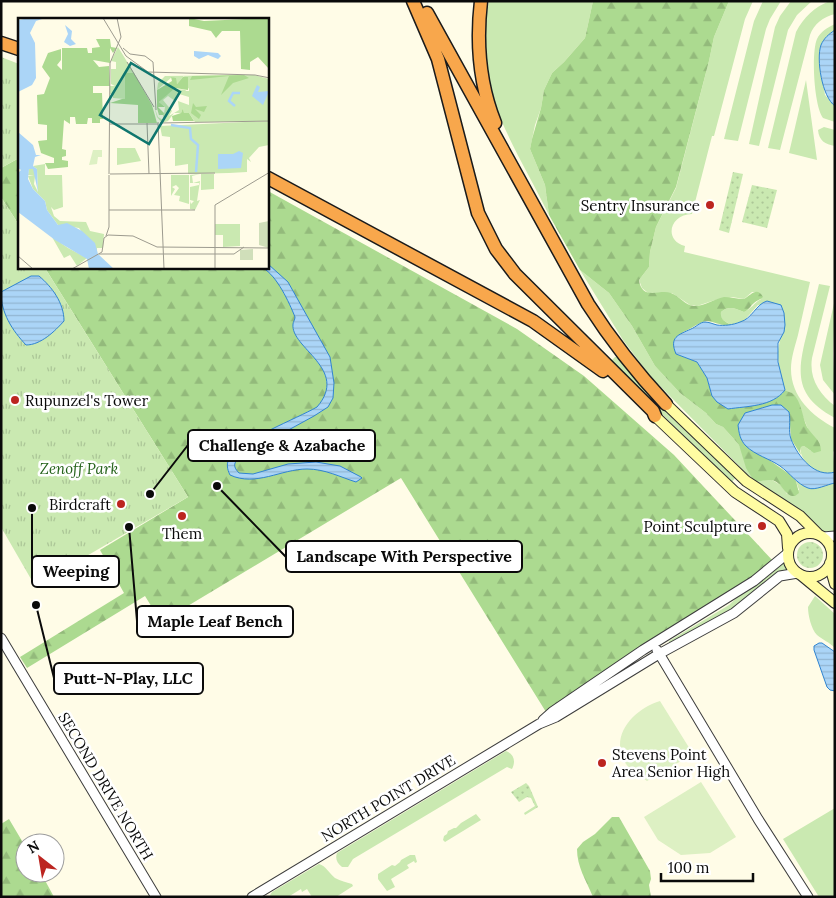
<svg xmlns="http://www.w3.org/2000/svg" width="836" height="898" viewBox="0 0 836 898" font-family="Lora,serif">
<style>
.grass{fill:#cae9b1}
.forest{fill:url(#forest-firs)}
.park{fill:url(#park-tufts)}
.garden{fill:url(#garden-dots)}
.pitch{fill:#ddf0c3}
.water{fill:url(#water-rules);stroke:#3084d0}
.lines{fill:none;stroke-linecap:round;stroke-linejoin:round}
.tertiary-casing{stroke:#3d3d3d;stroke-width:11}
.secondary-casing{stroke:#2c2c2c;stroke-width:12}
.motorway-casing{stroke:#1b1b1b;stroke-width:15}
.tertiary{stroke:#fff;stroke-width:9}
.secondary{stroke:#fffca2;stroke-width:10}
.motorway{stroke:#f8a74c;stroke-width:12}
.poi-dot{fill:#bc2520;stroke:#fff;stroke-width:2}
.labels{text-anchor:middle;dominant-baseline:central;stroke-width:5;stroke-linejoin:round;paint-order:stroke}
.poi-label{font-size:15px;fill:#0a0a0a;stroke:#fff;text-anchor:end}
.park-label{font-size:15px;font-style:italic;fill:#24621a;stroke:#fff}
.street-label{font-size:15px;fill:#0a0a0a;stroke:#fff}
.inset-river{fill:none;stroke:#abd5f7;stroke-width:2.5}
.inset-road{fill:none;stroke:#9d9b8f;stroke-width:1}
.view{fill:#0f766e;fill-opacity:0.15;stroke:#0f766e;stroke-width:2.5}
.inset-edge{fill:none;stroke:#0a0a0a;stroke-width:2.5}
.leader{fill:none;stroke:#0a0a0a;stroke-width:2}
.callout-dot{fill:#0a0a0a;stroke:#fff;stroke-width:2}
.callout{fill:#fff;stroke:#0a0a0a;stroke-width:2}
.callout-label{font-size:16px;text-anchor:middle;font-weight:bold;fill:#0a0a0a}
</style>
<defs>
<pattern id="forest-firs" width="22" height="20" patternUnits="userSpaceOnUse" patternTransform="scale(1.25)"><rect width="22" height="20" fill="#acda90"/><path d="M5 1l3.5 6h-7zM16 11l3.5 6h-7z" fill="#93ba7b"/></pattern>
<pattern id="park-tufts" width="24" height="20" patternUnits="userSpaceOnUse" patternTransform="scale(1.25)"><rect width="24" height="20" fill="#cae9b1"/><path d="M3 7l-1-3M5 7V3M7 7l1-3M15 17l-1-3M17 17v-4M19 17l1-3" fill="none" stroke="#acc697"/></pattern>
<pattern id="garden-dots" width="8" height="8" patternUnits="userSpaceOnUse" patternTransform="scale(1.25)"><rect width="8" height="8" fill="#cae9b1"/><path d="M2 2h.1M6 6h.1" fill="none" stroke="#acc697" stroke-width="1.8" stroke-linecap="round"/></pattern>
<pattern id="water-rules" width="6" height="5" patternUnits="userSpaceOnUse" patternTransform="scale(1.25)"><rect width="6" height="5" fill="#abd5f7"/><path d="M0 2.5h6" fill="none" stroke="#92b6d2"/></pattern>
</defs>
<rect width="100%" height="100%" fill="#fffce7"/>
<!-- grass -->
<path class="grass" d="M489,1H593L585,38L564,62L552,73L544,90L541,108L535,125L530,149L545,185L549,215C525,165 488,111 484,55C483,37 486,19 489,1Z
M729,1H753L745,19L714,136H712L692,214C670,214 663,240 685,246L684,252L810,282C806,300 802,317 798,335C795,346 791,358 791,369C791,397 812,416 835,428V450L833,452L835,472L833,473C829,473 824,474 820,473C811,471 798,456 801,447L804,446L811,451L808,429L795,397L791,393L785,390L779,370L778,352L784,313L758,305L743,322L731,325L723,320L720,316L721,312C730,305 735,309 744,312C751,309 754,303 761,299L757,292H752L744,299L732,297L715,300L697,306L690,305L672,293H648L642,288L639,280L649,267L650,252L656,227L676,188L709,61L714,37Z
M763,1H781L770,19L766,29L738,141L724,139L754,21Z
M791,1H812L797,15L788,30L759,146L749,144L775,27L780,16Z
M830,1H835V14C823,17 814,24 810,35L780,150L768,148L796,32C804,17 814,7 830,1Z
M835,24V30L819,57L825,95L835,106V122L823,118C814,106 811,53 817,39C820,32 828,27 835,24Z
M806,80L817,160L789,153Z
M824,127L835,130V146C825,144 819,141 818,130Z
M580,270L609,293L632,326L655,366L680,393L706,413L716,424L723,427L733,438L739,445L754,481L650,376L623,340Z
M819,284L830,286L812,358C809,378 819,394 835,406V418C794,396 797,372 807,333C811,317 815,300 819,284Z
M835,299L833,354L835,395L823,380L820,365Z
M615,357H619L736,477L731,483L610,362Z
M769,479C778,482 783,487 787,494L799,490L796,481C814,492 816,487 835,483V531L825,532L820,529L756,482Z
M785,558L790,570C767,573 753,596 734,608C713,621 690,634 669,644V641L729,605L742,593L776,569Z
M815,596L835,614V648C829,642 823,640 817,635C811,629 808,615 808,607Z
M506,751C514,754 516,761 512,769L507,767L353,859L348,867H342C337,863 335,859 337,853Z
M835,808V897H819L783,839Z
M476,814L481,820L445,842L443,840L444,836L447,834L448,831L454,828H456L461,823Z
M410,855H415L417,862L415,863L414,861L407,865L409,868L391,879L395,887L387,891L378,879V874L392,865L395,866L400,862L401,860Z
M319,864C326,866 329,873 335,878C341,881 346,882 352,884L353,886L336,897H312L307,889L302,892L301,889L288,897H269L272,892Z"/>
<!-- forest -->
<path class="forest" d="M593,1H729L714,37L709,61L676,187L656,227L650,252L649,267L639,280C642,301 659,289 671,293C680,296 684,305 694,306C705,306 714,299 724,297C731,297 737,299 744,299C751,295 757,286 763,297C760,300 757,300 754,303C750,306 749,310 744,312C735,309 730,305 721,312C720,320 725,321 731,325C720,326 716,322 707,321C701,321 689,330 683,332L676,354L697,362L707,378L712,396L728,409C746,406 773,406 785,390C787,391 789,392 792,393C802,401 802,417 807,427C812,436 821,439 821,451L814,453L804,446L801,447L800,451L801,455L791,439L790,425L765,407L745,413L765,457L792,476L796,481L799,493L795,496C783,497 782,479 769,480C765,480 760,481 756,482L754,481L746,468L739,445L733,438L723,427L716,424L706,413L680,393L655,366L632,326L609,293L580,270L549,215L545,185L530,149L532,139L541,108L544,90L552,73L564,62L585,38Z
M19,158V225L1,197V168Z
M268,191L517,329L584,376L674,455L774,562L757,576L546,712L401,478L161,622L145,596L27,668L20,657L124,593L100,550L188,497L45,268H268Z
M612,817H619L650,871L651,879L649,885L651,897H593C586,880 577,867 577,849L583,842L595,834Z
M9,819L25,846V873H41L54,897H1V824Z"/>
<!-- park -->
<path class="park" d="M1,57L19,64V158L1,168Z
M1,197L19,225V268H45L188,497L35,586L1,527Z"/>
<!-- garden -->
<path class="garden" d="M733,172L743,174L729,233L719,230Z
M752,185L777,190L767,228L742,222Z
M797 555a13 13 0 1 1 26 0a13 13 0 1 1-26 0Z
M526,783L529,786L538,807L525,815L524,813L535,806L531,798L527,797L519,802L511,792Z"/>
<!-- pitch -->
<path class="pitch" d="M660,701L693,754L647,781C640,776 631,771 626,764C608,736 634,709 660,701Z
M701,782L736,837L710,853L681,855L658,840L644,817Z"/>
<!-- water -->
<path class="water" d="M835,30V106C822,97 816,59 821,45C824,38 829,34 835,30Z
M268,264L288,282L330,357L334,383L333,398L328,407L314,416L241,456C234,462 232,466 239,473L253,474L288,464L316,462L340,466L361,477L362,478L356,482C340,477 325,469 307,469C281,469 256,487 230,475C227,469 226,463 230,457C243,439 296,419 317,407C350,369 290,348 293,324C293,322 295,320 295,317C289,302 277,276 263,268H268Z
M31,276H39C52,287 64,303 64,321C55,331 41,345 26,345C12,330 1,313 1,292Z
M767,301L781,305L784,313L785,325L784,332L778,343V362L785,390C772,407 747,406 728,409L717,402L712,396L707,378L697,362L676,354C669,337 678,335 691,329C696,327 700,322 705,322C709,322 713,324 717,325C724,326 733,325 740,322C752,319 756,304 767,301Z
M772,405H781L789,412C791,421 788,431 791,439C798,457 815,478 835,472V483C828,484 815,491 808,488C797,484 790,473 780,466C770,459 755,455 746,446C740,440 739,433 738,425L745,413Z
M819,643H822L835,652V691L830,690L827,687L814,650V646Z"/>
<g class="lines">
<defs>
<path id="tertiary" d="M823,537L835,536
M832,558L835,555
M1,638L156,897
M657,650L758,819L808,897
M543,720L552,712L643,650L754,581L788,553
M252,897L539,724L556,717L659,654L734,613L780,576L798,573"/>
<path id="secondary" d="M666,404L746,481L800,516L819,535
M655,416L735,492L779,521L787,534L788,548
M788 555a22 22 0 1 1 44 0a22 22 0 1 1-44 0Z
M830,563L831,570L835,584
M801,575L835,603"/>
<path id="motorway" d="M413,1L438,59L478,213L496,249L515,274L653,411L655,416
M481,1C476,44 479,83 495,123
M427,13L588,304C611,340 637,373 666,404
M1,43L19,49
M268,178L533,321L603,371"/>
</defs>
<!-- tertiary casing -->
<use href="#tertiary" class="tertiary-casing"/>
<!-- secondary casing -->
<use href="#secondary" class="secondary-casing"/>
<!-- motorway casing -->
<use href="#motorway" class="motorway-casing"/>
<!-- tertiary -->
<use href="#tertiary" class="tertiary"/>
<!-- secondary -->
<use href="#secondary" class="secondary"/>
<!-- motorway -->
<use href="#motorway" class="motorway"/>
</g>
<!-- markers -->
<g class="poi-dot">
<circle cx="710" cy="205" r="5"/>
<circle cx="15" cy="400" r="5"/>
<circle cx="121" cy="504" r="5"/>
<circle cx="182" cy="516" r="5"/>
<circle cx="762" cy="526" r="5"/>
<circle cx="602" cy="763" r="5"/>
</g>
<g class="labels">
<!-- poi labels -->
<g class="poi-label">
<text x="700" y="205">Sentry Insurance</text>
<text x="25" y="400" text-anchor="start">Rupunzel's Tower</text>
<text x="111" y="504">Birdcraft</text>
<text x="752" y="526">Point Sculpture</text>
<text x="182" y="533" text-anchor="middle">Them</text>
<text x="612" y="754" text-anchor="start">Stevens Point<tspan x="612" dy="17">Area Senior High</tspan></text>
</g>
<!-- park labels -->
<g class="park-label">
<text x="79" y="468">Zenoff Park</text>
</g>
<!-- street labels -->
<g class="street-label">
<text transform="translate(106 786) rotate(59)">SECOND DRIVE NORTH</text>
<text transform="translate(388 798) rotate(-31)">NORTH POINT DRIVE</text>
</g>
</g>
<!-- overview -->
<g transform="translate(18 18)">
<rect width="251" height="251" fill="#fffce7"/>
<path d="M236,57L251,61V103L177,104L171,95H166L165,90L163,95H156L150,103L144,105L139,99L136,88L140,99L145,102L147,89L141,84L154,71L170,72L166,58L159,66L154,59L139,72L140,65L147,58ZM171,70V87L160,83L161,92L151,98L154,93L145,82L150,78L157,83L161,76L171,79V73H167ZM99,130H117L123,143L99,147ZM182,156L174,158L175,165L182,163L179,183L182,182L177,192L172,191V183L173,186L176,183L172,182V169L181,167V165H172V157ZM183,156H196V171L183,172ZM153,157H171V186L161,183L162,178L156,177L161,170L158,167L154,169L157,171L153,178Z" fill="#cae9b1" fill-rule="evenodd"/>
<path d="M171,0L186,3L251,0V51L240,39L232,44V52L223,51L222,13H204L198,20L193,13L171,8ZM78,21H92L93,29L99,30L95,35L92,30V45L75,42L81,49L91,48L92,68H75V75H84L85,101H82V105H74V100H70L69,106H58L57,99H52V106L46,102L44,131L48,132V138L44,139V142L50,143V149L30,151L27,145H36V140L23,135L20,123L29,122V107L20,106L19,77L26,76L32,60L24,49L30,35L43,31V42L39,47L44,52V30H69L70,35H74V30L82,29ZM107,55H116L134,87L139,105H120V87L92,85L107,80ZM226,57L231,60L215,65L203,77L211,58L172,62L174,58ZM153,59L158,60L159,66L165,59H170V72L157,70L141,84L147,89H140L146,95L145,100V97H141L142,101L139,90V72L154,63ZM175,85L178,89L189,88L186,94L177,91L183,97L181,101L173,95ZM165,90L166,95H171L176,103H155L154,98L163,95Z" fill="#acda90"/>
<path d="M251,203V230L241,227V205ZM235,231V242H222V232Z" fill="#d0dfba"/>
<path d="M100,29L116,55H107V81L95,80V76H92V68H97L93,66V51H98V44L93,43ZM251,103V127L241,129L231,140L233,144L229,141V154L211,155L170,156V146L157,148V130H152V119L144,118L142,108ZM27,146V157H44L45,189L36,192L33,189L36,198L42,203L68,204L72,213L86,216L85,230H79V235L61,210L40,207L29,192L27,183L15,171L10,158H16L10,157L11,151H18L16,166L20,174L19,151L15,148ZM197,206H222V228L205,229V217H197ZM34,219L50,230L69,240L59,248L52,237L46,240Z" fill="#cae9b1"/>
<path d="M75,132H84V139H80L79,146L71,147Z" fill="#ddf0c3"/>
<path d="M12,0H27L18,3L12,15L17,25L18,60L14,67L0,74V2ZM47,7L54,13L53,21L58,26L52,28L46,24L50,16ZM176,33L200,35L203,38L200,41L190,37L181,41L176,38ZM239,67L242,69L240,74L251,73L245,87L234,78ZM0,114L15,127L18,137H23L17,139L15,148L19,151L20,174L15,151H11L10,161L15,171L27,183L29,192L40,207L49,205L64,213L77,225L80,236L96,251H71L69,241L37,222L0,194V155L3,152L0,150ZM221,133L225,135L223,150L200,151V136H215Z" fill="#abd5f7"/>
<path class="inset-river" d="M217,88L211,83L215,75H222M153,107L172,110L173,121L180,127L178,154"/>
<path class="inset-road" d="M85,0L108,38L130,54L237,57L252,60M105,30L112,36L127,38L135,44L138,92M109,44L136,89M140,104L146,251M129,105L131,156M142,105L252,103M91,106H140M91,156L92,45L103,19L99,0M92,156L197,155M91,192H177M88,218L91,209V157M81,236H216L226,229M0,238L15,251M54,251L84,234L86,220L90,217L115,218L139,229L252,230M197,251V187L252,154"/>
<path class="view" d="M113,45L162,74L131,126L82,97Z"/>
<rect width="251" height="251" class="inset-edge"/>
</g>
<!-- callouts -->
<path class="leader" d="M150 494L188 445M217 486L286 557M32 508L32 572M129 527L137 621M36 605L54 678"/>
<g class="callout-dot">
<circle cx="150" cy="494" r="5"/>
<circle cx="217" cy="486" r="5"/>
<circle cx="32" cy="508" r="5"/>
<circle cx="129" cy="527" r="5"/>
<circle cx="36" cy="605" r="5"/>
</g>
<g class="callout">
<rect x="188" y="430" width="187" height="31" rx="5"/>
<rect x="286" y="541" width="236" height="31" rx="5"/>
<rect x="32" y="556" width="87" height="31" rx="5"/>
<rect x="137" y="606" width="156" height="31" rx="5"/>
<rect x="54" y="663" width="149" height="31" rx="5"/>
</g>
<g class="callout-label">
<text x="282" y="451">Challenge &amp; Azabache</text>
<text x="404" y="562">Landscape With Perspective</text>
<text x="76" y="577">Weeping</text>
<text x="215" y="627">Maple Leaf Bench</text>
<text x="128" y="684">Putt-N-Play, LLC</text>
</g>
<!-- border -->
<rect width="836" height="898" fill="none" stroke="#0a0a0a" stroke-width="5"/>
<!-- north arrow -->
<g transform="translate(40 858) rotate(329)"><circle r="24" fill="#ffffff" stroke="#9d9d9d"/>
<path d="M0-4L9 19L0 12L-9 19Z" fill="#bc2520"/>
<text y="-8" font-size="14" font-weight="bold" text-anchor="middle" fill="#0a0a0a">N</text>
</g>
<!-- scale -->
<path d="M661 873v8h92v-8" fill="none" stroke="#0a0a0a" stroke-width="2.5"/>
<text x="668" y="873" font-size="15" fill="#0a0a0a" stroke="#ffffff" stroke-width="4" paint-order="stroke">100 m</text>
</svg>
